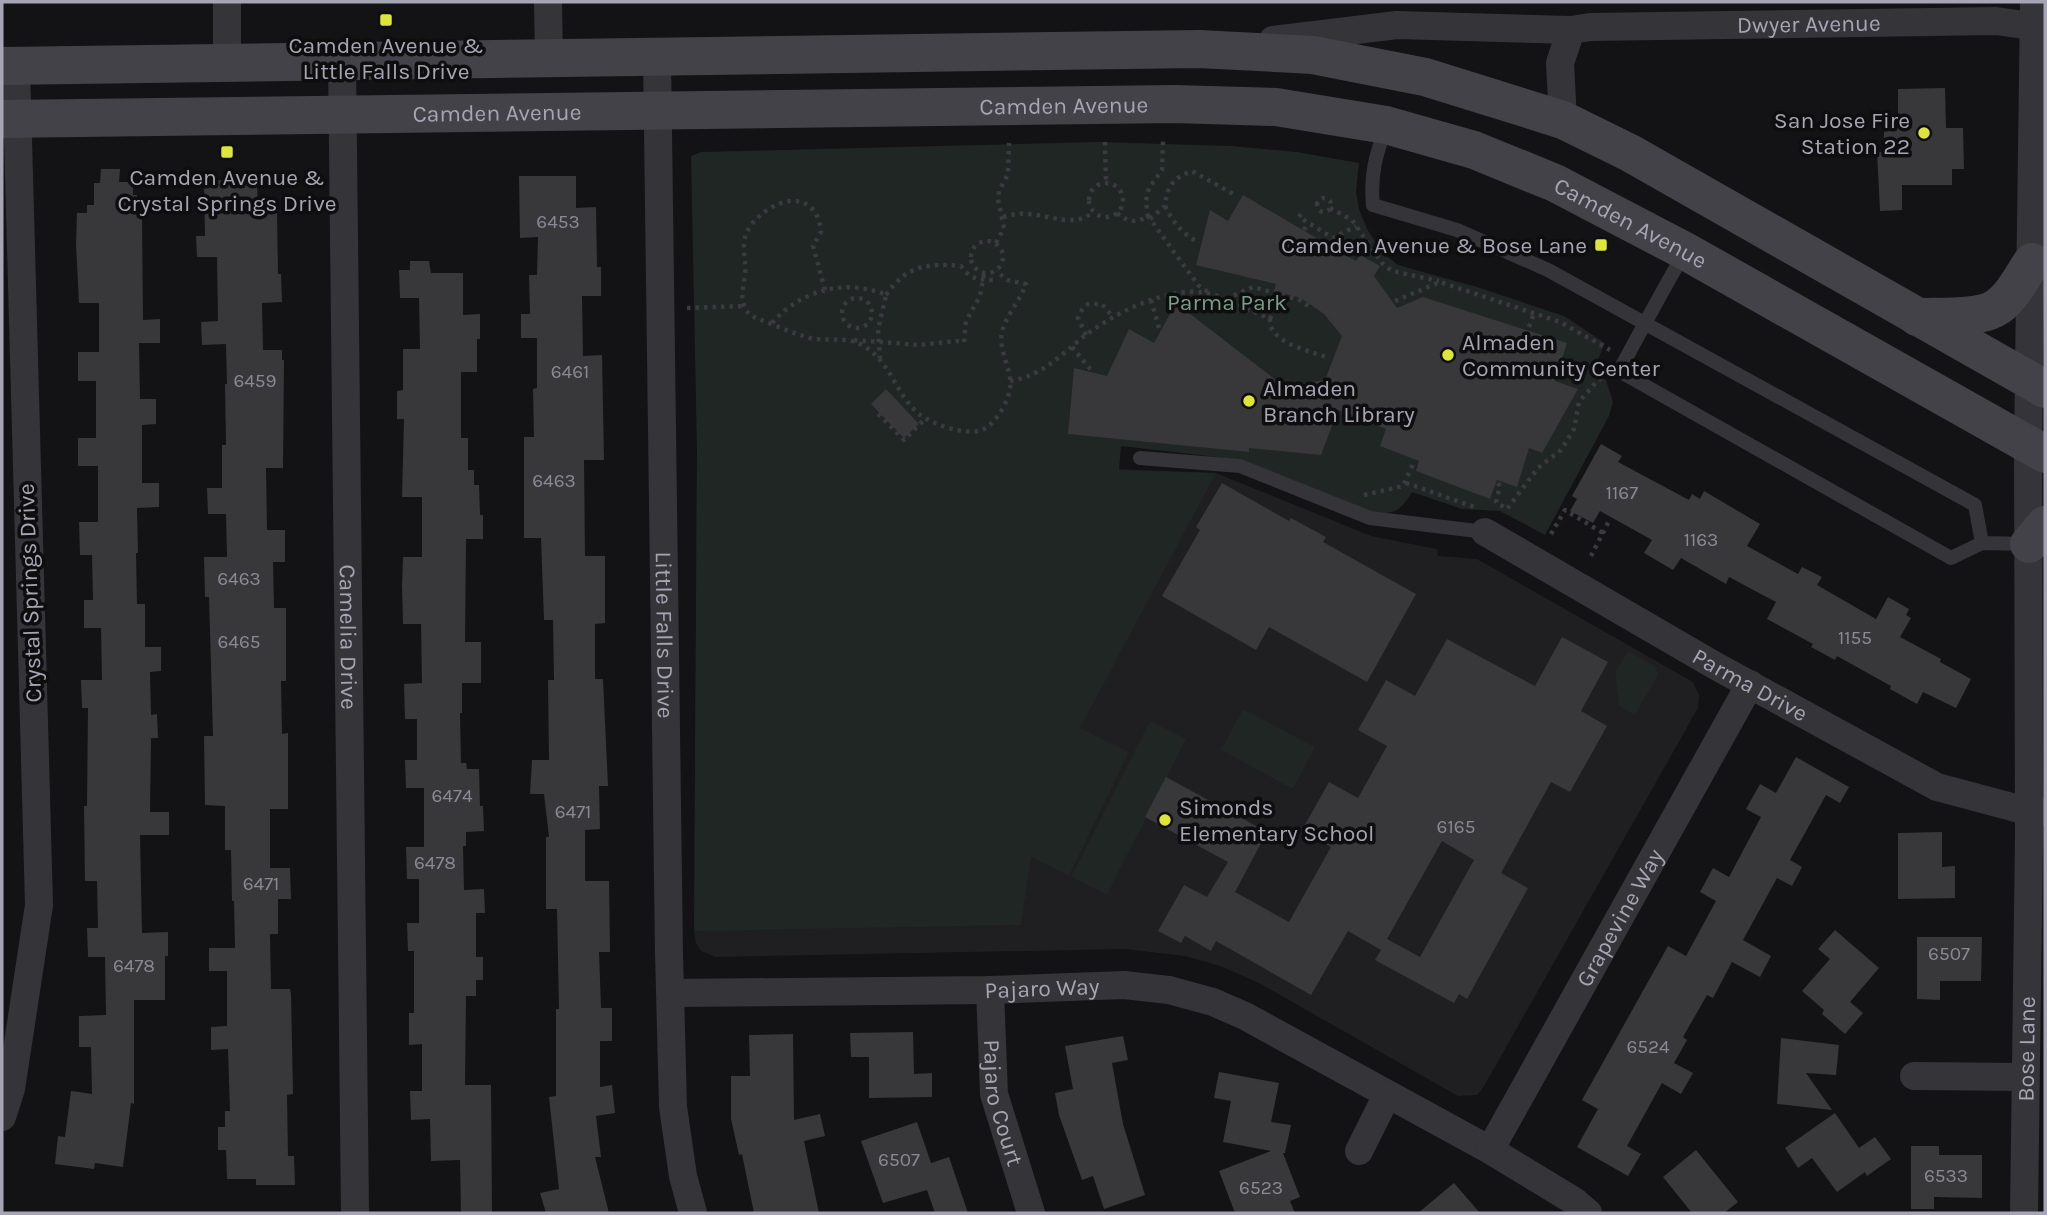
<svg xmlns="http://www.w3.org/2000/svg" width="2047" height="1215" viewBox="0 0 2047 1215" font-family="Karla,sans-serif">
<style>
.built{fill:#1f1f21}
.green{fill:#1f2623}
.building{fill:#38383b;fill-rule:evenodd}
.lines{fill:none;stroke-linecap:round;stroke-linejoin:round}
.path{stroke:#3a3a40;stroke-width:4.5;stroke-dasharray:3.5 5;stroke-linecap:butt}
.service{stroke:#353439;stroke-width:14}
.minor{stroke:#353439;stroke-width:28}
.secondary{stroke:#434248;stroke-width:38}
.poi-dot{fill:#dde43a;stroke:#0e0e0f;stroke-width:2.5}
.labels{text-anchor:middle;dominant-baseline:central;stroke-width:7;stroke-linejoin:round;paint-order:stroke}
.number-label{font-size:19px;fill:#8a8a95}
.street-label{font-size:23px;fill:#a6a5b3;stroke:#0e0e0f}
.poi-label{font-size:23px;fill:#a6a5b3;stroke:#0e0e0f;text-anchor:start}
.park-label{font-size:23px;fill:#7d9d8b;stroke:#0e0e0f}
</style>
<rect width="100%" height="100%" fill="#131214"/>
<!-- built -->
<path class="built" d="M697,452L1216,473L1371,536L1437,549L1438,556L1477,559L1693,682L1699,695L1698,708L1483,1088L1477,1095L1458,1096L1257,982L1220,966L1185,956L1125,949L716,957L701,951L696,943L694,931Z"/>
<!-- green -->
<path class="green" d="M1098,142L1231,146L1297,152L1359,163L1356,192L1359,209L1367,229L1383,253L1398,265L1477,287L1564,316L1605,343L1593,372L1606,380L1613,402L1609,416L1545,535L1500,511L1462,509L1412,492C1400,512 1395,514 1371,513L1243,460L1121,446L1119,470L1216,473L1080,728L1129,752L1069,876L1031,857L1021,925L694,931L697,452L691,156L701,152Z
M1628,651L1655,666L1658,675L1635,715L1619,706L1615,672Z
M1243,709L1315,747L1293,789L1221,750Z
M1150,721L1186,739L1107,895L1071,877Z"/>
<!-- building -->
<path class="building" d="M1945,88L1946,128H1963L1964,169H1952V185H1902V210L1880,211L1877,152H1884V124L1898,123V89Z
M101,169H120L119,182H133V195H137V216H142L143,320L160,319V343H139L140,399H156V424L142,425V483H159V507L137,508L138,553H136L137,604H145V647H161V671L150,672L151,715L157,714L158,738H151L150,812H169V835H140L142,933L168,932V956H165V1000H134V1104L131,1103L123,1167L95,1163L94,1169L55,1164L58,1136L65,1137L71,1091L92,1094L91,1047H79V1016L106,1015L105,957H88L87,928H98L97,881H85L84,806H87L88,708H82L81,680H102L101,628H84V600H93L92,555H80L79,522H98V466H78V438H96V381H78V352H99V303H79L76,244L77,213H87V205H94V183H100Z
M519,176H576V208L596,207L597,267H601V296H582L583,356L602,355L604,460H584L585,556H605V623L595,624V679H603L608,786H599L600,829L585,830V881H609L610,952H599L601,1008H612V1041H600V1087L612,1085L615,1113L596,1116L601,1157H595L609,1213H546L540,1193L559,1189L549,1097L556,1096V1009H559L557,909H546V837H549L544,794H530L532,760H549L548,680H554L553,620H544L541,538H524V437H534L533,389L537,388V338H521V314H530L529,275H537L538,237L520,238Z
M204,180H257L258,212H277L278,274H281L282,302L262,303L263,350H282V360H284L283,468H266L267,530H285V562H273L274,608H286V681H281L282,734L288,733V809H270V868H290L291,899H278V934H270L271,989H290L291,994L293,1094L287,1095L288,1156H294L295,1185H256V1179H227L226,1150H218V1127H225V1111H230L228,1049L211,1050V1027L227,1026V971H209V948H235L234,901H232L231,850H225V806L205,805L204,736H213L209,597H205L204,557H227L226,514H208L207,488H222V445H226L225,384H227L226,344L202,345L201,322L218,321L217,257H197L196,236H205Z
M1243,195L1356,261L1360,255L1380,266L1374,276L1397,308L1423,297L1567,343L1555,381L1578,389L1542,453L1529,448L1517,487L1497,480L1490,499L1416,471L1419,461L1380,446L1386,429L1338,410L1321,455L1249,448V452L1068,434L1074,368L1107,376L1129,329L1154,343L1176,303L1276,380L1296,384L1325,380L1342,336L1324,314L1301,298L1274,291L1276,284L1196,265L1210,210L1228,221Z
M410,261H429L431,273H463V315L480,314V339H477V372H461V438H468V470H474V485H479L480,515H483V539H466L465,642H481V683H462V713H460L461,763H466L467,769H479L480,806H483L484,831L466,832V846H463L464,890L484,889L485,913H476V957H483V980H476V996H466L465,1085H491L492,1213H461L460,1160L431,1161L430,1119L411,1120L410,1091H422V1044L409,1045V1013H414V951H408L407,923H419V879H407L406,847H424V788H406L405,760H417V719H405L404,684L422,683L421,624H403L402,586L403,557H422V497H402L404,419H397V391L403,390V349H420L419,298H400L399,270H410Z
M886,389L919,424L904,438L871,404Z
M1601,444L1622,456L1618,462L1689,500L1692,494L1700,499L1704,491L1760,524L1747,546L1798,574L1802,567L1822,577L1817,585L1876,619L1888,597L1909,609L1906,615L1911,618L1900,637L1941,659L1940,662L1971,679L1956,708L1923,692L1917,704L1890,689L1891,686L1837,656L1835,660L1811,647L1813,644L1767,619L1776,602L1729,577L1726,584L1681,558L1673,570L1644,553L1652,540L1600,511L1593,523L1570,511L1577,499L1572,496Z
M1222,483L1289,521L1291,518L1326,537L1323,542L1416,594L1367,682L1269,627L1256,650L1162,596L1200,530L1196,527Z
M1562,637L1608,662L1581,711L1607,726L1570,792L1551,782L1501,873L1528,888L1467,999L1459,994L1454,1003L1375,960L1383,947L1381,950L1348,931L1311,995L1216,941L1211,951L1185,936L1181,943L1158,931L1184,885L1207,897L1228,862L1145,817L1166,777L1267,832L1235,892L1289,922L1331,847L1302,830L1329,782L1358,798L1387,746L1358,730L1386,680L1415,696L1447,639L1535,686ZM1442,841L1474,860L1420,957L1387,939Z
M1796,757L1849,787L1840,803L1826,795L1790,860L1802,867L1792,886L1777,878L1743,940L1771,956L1760,977L1732,962L1713,998L1707,995L1683,1037L1687,1040L1674,1063L1693,1073L1681,1094L1662,1083L1627,1146L1641,1154L1628,1176L1577,1147L1598,1109L1582,1100L1668,946L1686,956L1716,901L1700,892L1713,868L1729,877L1761,817L1746,809L1760,784L1776,793Z
M1942,832V867L1955,866V898L1898,899V833Z
M1835,930L1879,968L1850,1002L1863,1013L1845,1034L1822,1014L1824,1010L1802,991L1830,959L1818,949Z
M1917,937H1982L1981,981H1940V1000L1917,999Z
M913,1032L914,1074L932,1073V1097L869,1098V1057H851L850,1033Z
M793,1034L794,1120L820,1114L825,1136L804,1141L819,1213H754L742,1154L739,1155L731,1119V1076H750L749,1035Z
M1123,1036L1128,1060L1112,1063L1123,1124L1145,1195L1104,1209L1093,1176L1082,1180L1059,1115L1055,1093L1073,1089L1065,1046Z
M1781,1038L1839,1045L1836,1075L1806,1073L1832,1110L1777,1104Z
M1219,1072L1279,1083L1271,1122L1291,1125L1285,1153H1283L1300,1197L1290,1201L1295,1213H1235L1219,1171L1271,1151L1223,1142L1231,1101L1214,1098Z
M1835,1113L1859,1148L1875,1137L1891,1159L1867,1176L1865,1172L1837,1192L1812,1158L1798,1168L1785,1148Z
M917,1122L931,1163L949,1157L968,1213H935L927,1190L883,1203L861,1141Z
M1911,1146H1939V1155H1982V1198L1934,1197V1209H1911Z
M1696,1150L1738,1202L1724,1213H1692L1663,1177Z
M1454,1183L1480,1213H1418Z"/>
<g class="lines">
<!-- path -->
<path class="path" d="M1105,142L1106,183
M1089 200a17 17 0 1 1 34 0a17 17 0 1 1-34 0Z
M1317 205a7 7 0 1 1 14 0a7 7 0 1 1-14 0Z
M1165,206C1172,221 1182,233 1196,241
M1330,208L1352,220L1382,263L1392,271L1439,281
M1117,213C1128,222 1136,224 1148,216L1198,285L1208,292
M1301,214L1299,217L1333,238L1356,226
M1003,217C1011,215 1018,213 1026,214C1047,214 1075,229 1093,212
M1148,217L1146,201L1149,188L1162,170L1163,141
M1150,219L1165,206C1167,186 1174,177 1192,171L1237,196
M1304,230L1308,223
M971 257a16 16 0 1 1 32 0a16 16 0 1 1-32 0Z
M996,243L1004,228L998,199L999,191L1008,174L1009,143
M825,290L813,246L821,232C820,225 819,217 814,211C795,187 757,211 747,232C740,247 747,260 745,275C743,291 738,303 751,316C770,323 791,333 810,338C828,342 846,336 862,345C891,361 895,394 919,414C933,425 968,437 984,429C996,423 1008,402 1010,389C1013,370 998,351 1002,332C1006,315 1020,301 1026,284L1007,280L996,271
M886,295C907,265 927,263 961,266C970,279 978,280 993,280
M842 313a15 15 0 1 1 30 0a15 15 0 1 1-30 0Z
M1226,299L1253,287L1300,300L1308,306
M1151,300L1159,328
M1395,301L1440,282L1560,322L1610,350
M687,308L743,306
M1270,319L1275,306L1286,296
M772,323C801,290 845,278 886,295L878,330L880,358
M1529,327L1534,313
M1086,335L1078,318L1082,310L1088,304H1102L1112,316
M854,340L919,345L956,341L964,342L966,321L980,296L984,274
M1072,347L1091,370
M1010,381C1041,376 1059,357 1082,338C1112,314 1172,283 1211,294C1231,299 1251,311 1270,319C1268,343 1311,351 1329,358
M878,414L904,440L926,418
M1406,483L1477,508
M1498,483L1500,486L1496,502L1507,509L1538,468L1561,450L1574,429L1579,402L1598,380L1602,378
M1364,495L1403,486L1414,462
M1551,534L1565,510L1603,533
M1591,556L1610,519"/>
<!-- service -->
<path class="service" d="M1386,126C1376,155 1370,174 1373,205L1457,230L1548,270L1975,505L1982,543L1951,558L1619,371C1641,331 1662,291 1685,252
M1140,458L1240,466L1370,518L1485,532
M1982,543L2029,544"/>
<!-- minor -->
<g class="minor">
<path d="M548,2L549,58"/>
<path id="s1" d="M1273,40L1397,25L1571,30L1590,27L1996,21L2045,28"/>
<path id="s2" d="M657,56L669,953L673,1107L683,1176L693,1213"/>
<path id="s3" d="M342,61L355,1213"/>
<path d="M227,62V2"/>
<path d="M1563,120L1560,63L1571,30"/>
<path id="s4" d="M1485,532L1714,665L1937,787L2027,811L2045,812"/>
<path id="s5" d="M990,990L994,1094L1031,1213"/>
<path id="s6" d="M671,993L990,990L1124,985L1169,990L1213,1002L1245,1016L1490,1150L1574,1201L1588,1213"/>
<path d="M1914,1076L2024,1077"/>
<path d="M2,1117L11,1089L39,905L16,66"/>
<path id="s7" d="M1490,1150L1750,684"/>
<path d="M1359,1151L1387,1095"/>
<path id="s8" d="M2024,1213L2029,837L2028,446L2034,2"/>
</g>
<!-- secondary -->
<g class="secondary">
<path d="M2,66L1199,49L1313,55L1425,77L1563,120L1630,153L2045,389"/>
<path id="s9" d="M2,119L1174,104L1276,107L1386,125L1474,150L1555,183L1685,251L2045,454"/>
<path d="M1917,317C1938,316 1976,319 1994,309C2011,300 2021,278 2032,262"/>
<path d="M2029,544L2045,525"/>
</g>
</g>
<!-- markers -->
<g class="poi-dot">
<rect x="379" y="13" width="14" height="14" rx="3.5"/>
<circle cx="1924" cy="133" r="7"/>
<rect x="220" y="145" width="14" height="14" rx="3.5"/>
<rect x="1594" y="238" width="14" height="14" rx="3.5"/>
<circle cx="1448" cy="355" r="7"/>
<circle cx="1249" cy="401" r="7"/>
<circle cx="1165" cy="820" r="7"/>
</g>
<g class="labels">
<!-- number labels -->
<g class="number-label">
<text x="558" y="222">6453</text>
<text x="570" y="372">6461</text>
<text x="255" y="381">6459</text>
<text x="554" y="481">6463</text>
<text x="1622" y="493">1167</text>
<text x="1701" y="540">1163</text>
<text x="239" y="579">6463</text>
<text x="1855" y="638">1155</text>
<text x="239" y="642">6465</text>
<text x="452" y="796">6474</text>
<text x="573" y="812">6471</text>
<text x="1456" y="827">6165</text>
<text x="435" y="863">6478</text>
<text x="261" y="884">6471</text>
<text x="1949" y="954">6507</text>
<text x="134" y="966">6478</text>
<text x="1648" y="1047">6524</text>
<text x="899" y="1160">6507</text>
<text x="1946" y="1176">6533</text>
<text x="1261" y="1188">6523</text>
</g>
<!-- street labels -->
<g class="street-label">
<text stroke="none"><textPath href="#s1" startOffset="537">Dwyer Avenue</textPath></text>
<text stroke="none"><textPath href="#s9" startOffset="1062">Camden Avenue</textPath></text>
<text stroke="none"><textPath href="#s9" startOffset="495">Camden Avenue</textPath></text>
<text stroke="none"><textPath href="#s9" startOffset="1650">Camden Avenue</textPath></text>
<text transform="translate(30 593) rotate(-92)">Crystal Springs Drive</text>
<text stroke="none"><textPath href="#s2" startOffset="579">Little Falls Drive</textPath></text>
<text stroke="none"><textPath href="#s3" startOffset="576">Camelia Drive</textPath></text>
<text stroke="none"><textPath href="#s4" startOffset="306">Parma Drive</textPath></text>
<text stroke="none"><textPath href="#s7" startOffset="266">Grapevine Way</textPath></text>
<text stroke="none"><textPath href="#s6" startOffset="371">Pajaro Way</textPath></text>
<text stroke="none"><textPath href="#s8" startOffset="164">Bose Lane</textPath></text>
<text stroke="none"><textPath href="#s5" startOffset="114">Pajaro Court</textPath></text>
</g>
<!-- poi labels -->
<g class="poi-label">
<text x="386" y="45" text-anchor="middle">Camden Avenue &amp;<tspan x="386" dy="26">Little Falls Drive</tspan></text>
<text x="1910" y="120" text-anchor="end">San Jose Fire<tspan x="1910" dy="26">Station 22</tspan></text>
<text x="227" y="177" text-anchor="middle">Camden Avenue &amp;<tspan x="227" dy="26">Crystal Springs Drive</tspan></text>
<text x="1587" y="245" text-anchor="end">Camden Avenue &amp; Bose Lane</text>
<text x="1462" y="342">Almaden<tspan x="1462" dy="26">Community Center</tspan></text>
<text x="1263" y="388">Almaden<tspan x="1263" dy="26">Branch Library</tspan></text>
<text x="1179" y="807">Simonds<tspan x="1179" dy="26">Elementary School</tspan></text>
</g>
<!-- park labels -->
<g class="park-label">
<text x="1227" y="302">Parma Park</text>
</g>
</g>
<!-- border -->
<rect width="2047" height="1215" fill="none" stroke="#a6a5b3" stroke-width="7"/>
</svg>
